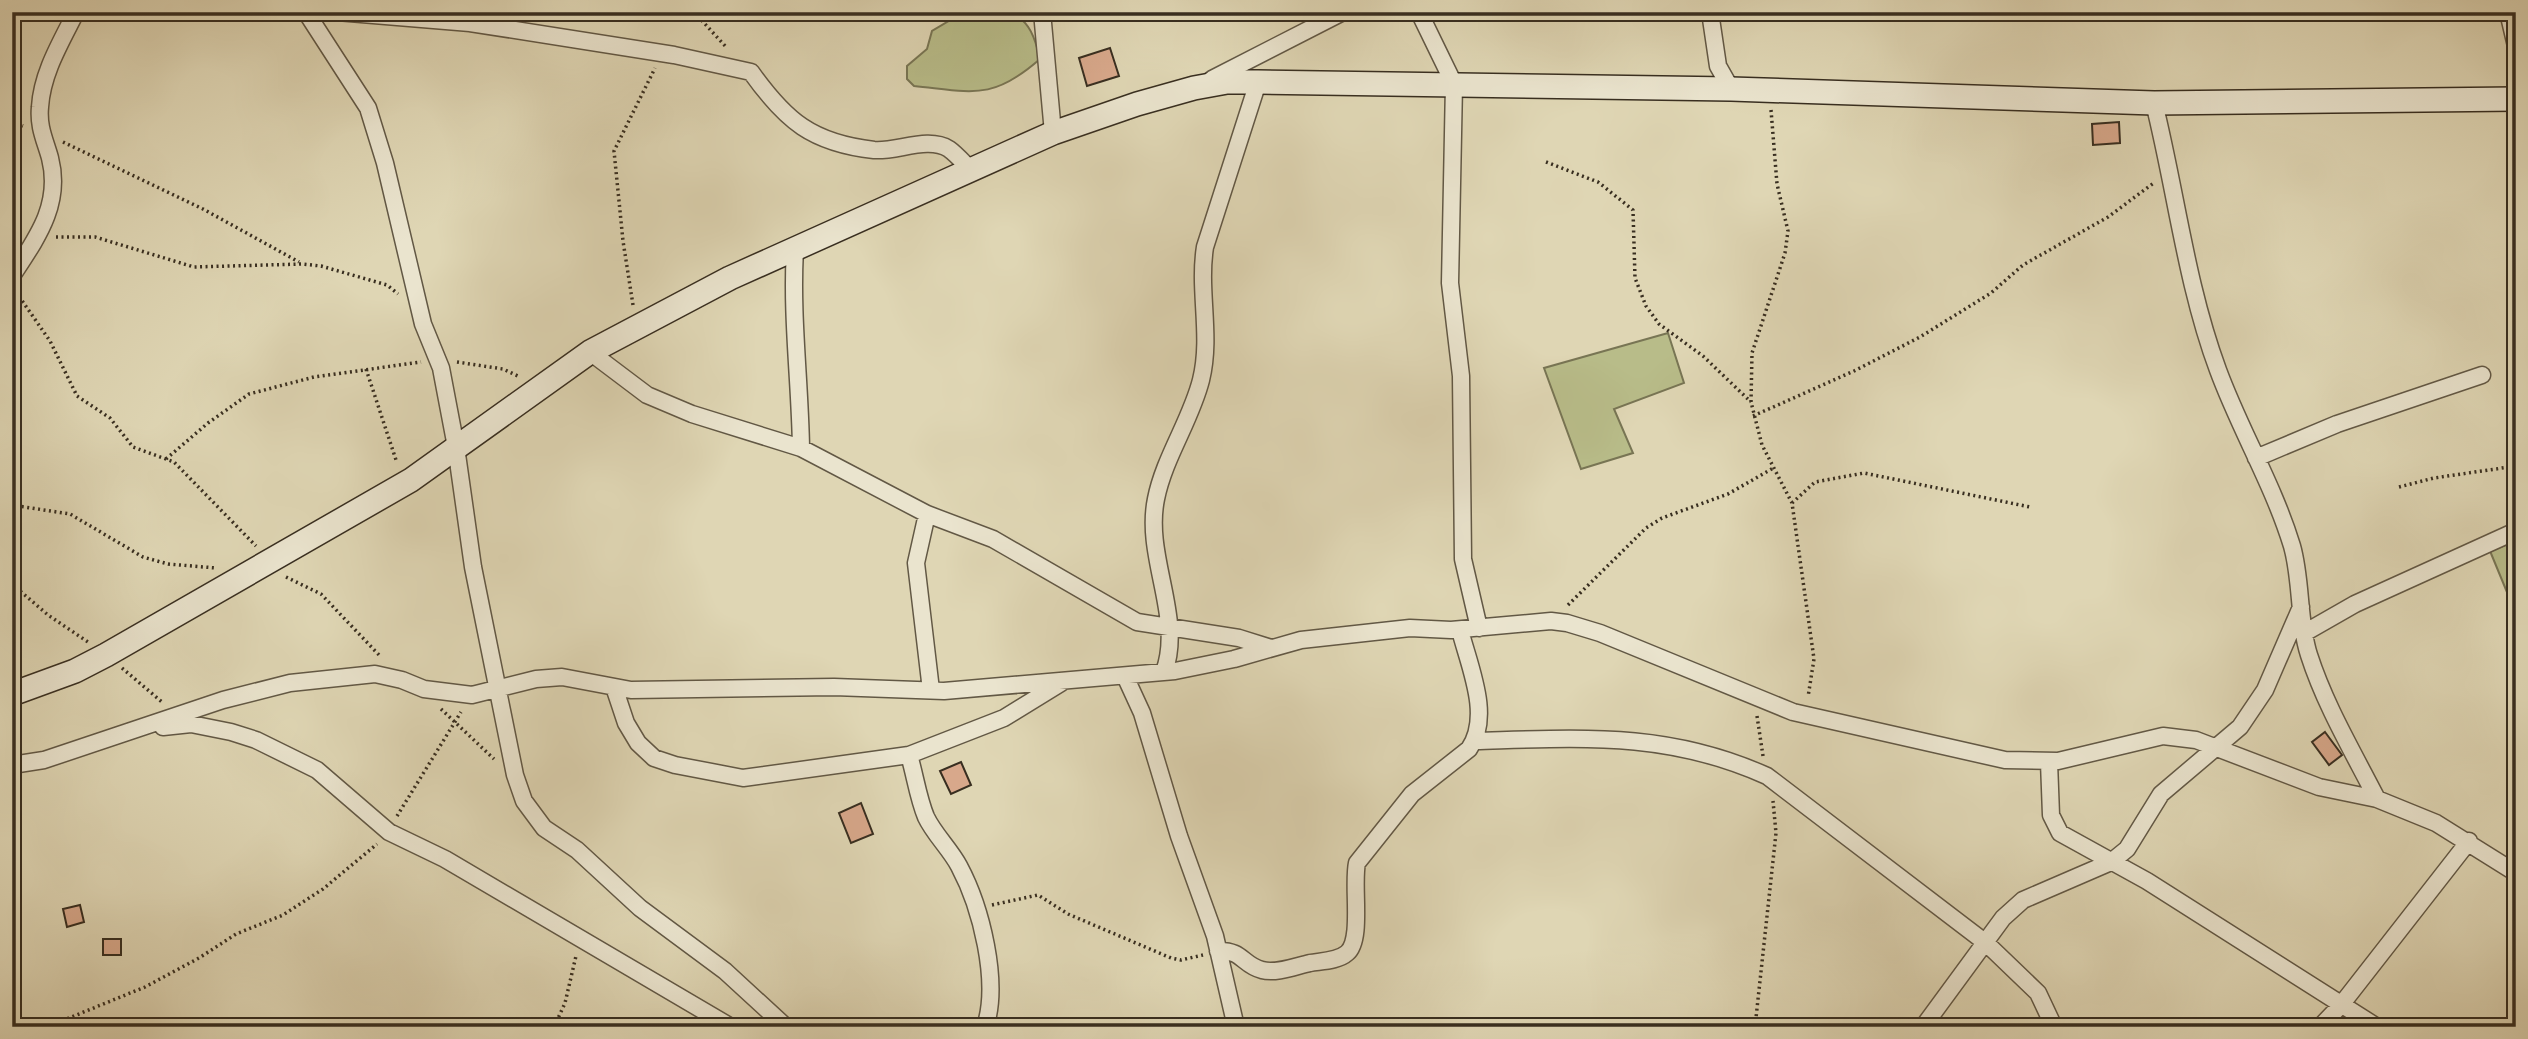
<svg xmlns="http://www.w3.org/2000/svg" width="2528" height="1039" viewBox="0 0 2528 1039" font-family="'IM FELL Double Pica',serif">
<style>
.green{fill:#b8bc89;stroke:#787554;stroke-width:2}
.building{fill:#d8a88b;stroke:#382e20;stroke-width:2}
.lines{fill:none;stroke-linecap:round;stroke-linejoin:round}
.street-casing{stroke:#625845;stroke-width:19}
.secondary-casing{stroke:#382e20;stroke-width:26}
.path{stroke:#382e20;stroke-width:3.5;stroke-dasharray:2 3.5;stroke-linecap:butt}
.street{stroke:#eae4ce;stroke-width:16}
.secondary{stroke:#eae4ce;stroke-width:23}
</style>
<rect width="100%" height="100%" fill="#dfd6b4"/>
<filter id="stains"><feTurbulence type="fractalNoise" baseFrequency=".00286" numOctaves="4"/><feColorMatrix values="0 0 0 0 .2 0 0 0 0 .09 0 0 0 0 .02 0 0 0 .5 -.17"/></filter>
<radialGradient id="worn" r=".72"><stop offset=".6" stop-color="#630" stop-opacity="0"/><stop offset="1" stop-color="#630" stop-opacity=".3"/></radialGradient>
<!-- green -->
<path class="green" d="M964,12C1011,12 1028,6 1040,59C992,101 973,92 914,86L907,79V66L927,49L932,31Z
M1668,333L1684,383L1614,409L1633,453L1581,469L1544,368Z
M2516,541V614L2490,551Z"/>
<!-- building -->
<path class="building" d="M1110,48L1119,76L1087,86L1079,58Z
M2119,122L2120,143L2093,145L2092,124Z
M2325,732L2342,755L2329,765L2312,742Z
M961,762L971,785L951,794L940,771Z
M861,803L873,834L851,843L839,813Z
M80,905L84,922L67,927L63,909Z
M103,939H121V955H103Z"/>
<g class="lines">
<defs>
<path id="street" d="M306,12L368,108L385,163L423,324L441,368L456,447L473,567L515,775L524,801L544,828L577,850L640,908L725,971L786,1027
M337,12L470,23L674,55L751,72C786,121 812,143 874,150C897,152 928,136 949,149C956,154 963,162 969,168
M1042,12L1053,133
M1419,12L1454,84L1450,283L1461,376L1463,559L1479,628
M1710,12L1718,66L1731,89
M2508,12L2516,46
M1212,79L1343,12
M2154,103C2176,191 2186,284 2218,370C2240,430 2273,484 2292,546C2302,581 2298,621 2309,655C2325,705 2353,752 2377,799
M795,249C791,315 800,382 801,448
M12,276C36,239 62,205 50,158C45,140 38,127 40,107C42,73 61,42 76,12
M590,352L647,395L692,414L801,448L927,514L993,539L1137,622L1239,638L1271,648
M2256,458L2337,424L2482,375
M927,514L916,563L931,690
M2306,632L2355,604L2516,531
M1164,672C1184,617 1144,557 1156,499C1164,458 1191,420 1201,380C1212,336 1198,291 1205,247L1258,82
M1125,676L1142,713L1179,836L1215,936L1236,1027
M614,687L626,723L638,743L654,758L675,765L743,778L909,755C915,775 918,798 926,817C934,834 950,849 959,866C981,907 1000,982 985,1027
M163,727L191,724L231,732L256,740L317,770L389,832L445,859L731,1027
M1475,741C1581,738 1667,731 1767,776L1986,943L2038,993L2054,1027
M909,755L1004,718L1061,683
M2049,762L2051,815L2060,833L2147,881L2377,1027
M12,765L44,760L223,700L290,683L375,674L402,680L424,689L472,695L536,679L562,677L631,690L834,687L944,691L1175,671L1234,659L1301,640L1410,628L1451,630L1551,621L1567,623L1600,633L1793,712L2005,760L2058,761L2163,736L2196,740L2319,787L2377,799L2436,823L2516,873
M1218,951C1243,950 1242,965 1262,970C1276,974 1296,966 1310,963C1322,961 1338,961 1347,953C1363,940 1352,885 1357,863L1412,794L1469,749C1492,716 1469,666 1460,630
M1923,1027L2003,918L2023,900L2111,862L2127,849L2161,794L2240,727L2265,690L2301,607
M2320,1027L2341,1005L2469,841"/>
<path id="secondary" d="M12,694L75,671L106,655L411,480L590,352L730,278L1053,133L1137,104L1194,88L1227,82H1258L1731,89L2154,103L2516,99"/>
</defs>
<!-- street casing -->
<use href="#street" class="street-casing"/>
<!-- secondary casing -->
<use href="#secondary" class="secondary-casing"/>
<!-- path -->
<path class="path" d="M694,12L727,48
M1771,110L1777,184L1788,231L1785,253L1752,353L1751,402L1762,445L1792,503L1814,659L1808,697
M12,122L23,126
M63,142L203,209L299,262
M1546,162L1598,182L1633,210L1635,278L1646,306L1659,324L1703,356L1751,402
M56,237H95L194,267L302,264L321,266L387,285L398,294
M16,292L50,341L77,396L110,418L133,447L174,462L256,546
M633,305L623,241L614,151L655,68
M457,362L503,369L520,377
M366,369L397,463
M1753,416L1854,371L1920,337L1991,293L2023,265L2108,217L2155,182
M166,459L208,423L249,394L314,377L421,362
M2399,487L2434,478L2516,466
M12,502L18,506L70,514L143,557L168,564L216,568
M1792,503L1815,482L1864,473L2030,507
M286,577L321,594L380,656
M12,584L48,615L88,642
M1568,605L1646,528L1662,518L1728,494L1775,467
M122,668L162,702
M441,709L494,759
M1757,716L1763,756
M397,816L461,712
M992,905L1038,895L1068,914L1171,958L1181,960L1203,955
M47,1027L145,987L199,958L236,934L283,915L323,889L377,844
M554,1027L565,1003L576,956
M1755,1027L1776,833L1773,801"/>
<!-- street -->
<use href="#street" class="street"/>
<!-- secondary -->
<use href="#secondary" class="secondary"/>
</g>
<!-- margin -->
<rect width="2528" height="1039" fill="none" stroke="#dfd6b4" stroke-width="42"/>
<rect x="14" y="14" width="2500" height="1011" fill="none" stroke="#382e20" stroke-width="3.5"/>
<rect x="21" y="21" width="2486" height="997" fill="none" stroke="#382e20" stroke-width="2"/>
<rect width="100%" height="100%" filter="url(#stains)"/>
<rect width="100%" height="100%" fill="url(#worn)"/>
</svg>
